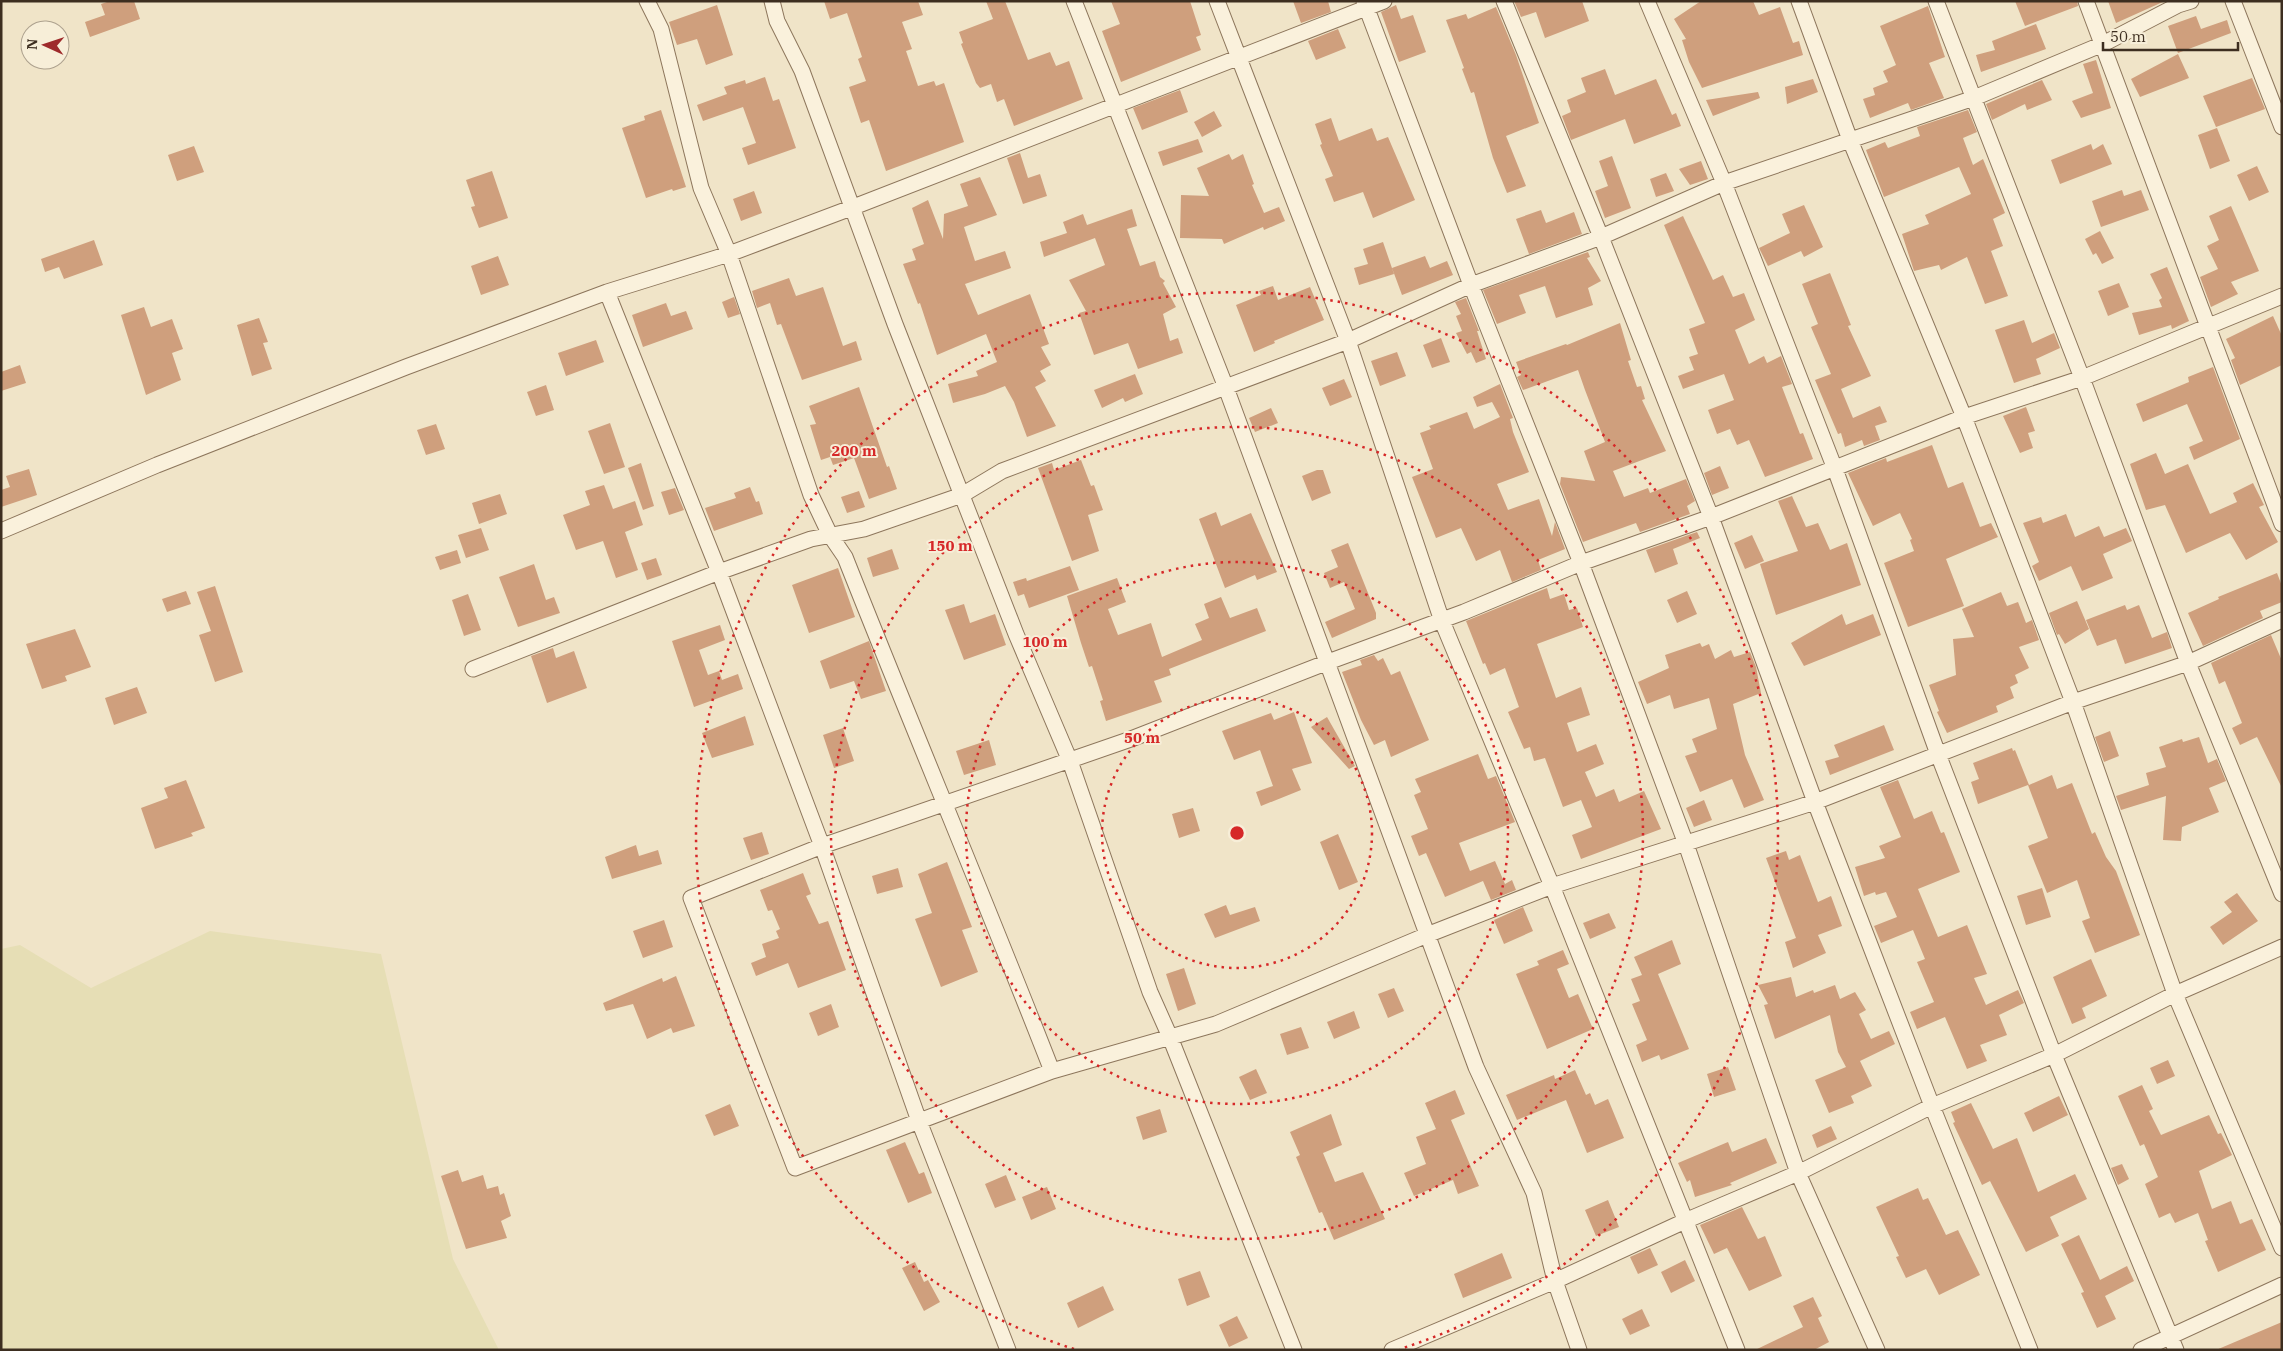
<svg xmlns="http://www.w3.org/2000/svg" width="2283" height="1351" viewBox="0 0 2283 1351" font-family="'IBM Plex Serif',serif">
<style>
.farmland{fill:#e6deb5}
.building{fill:#cf9f7d}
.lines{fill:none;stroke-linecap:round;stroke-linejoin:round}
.street-casing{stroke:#8d765c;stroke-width:17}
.street{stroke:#faf1dc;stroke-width:15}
.ring{fill:none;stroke:#d62828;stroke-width:2.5;stroke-dasharray:2.5 5}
.centre{fill:#d62828;stroke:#f7eed8;stroke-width:2.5}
.ring-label{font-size:15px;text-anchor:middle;font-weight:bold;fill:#d62828;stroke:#f7eed8;stroke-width:4;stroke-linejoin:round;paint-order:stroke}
</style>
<rect width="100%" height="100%" fill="#f0e4c8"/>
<!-- farmland -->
<path class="farmland" d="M210,931L381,954L453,1259L499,1350H1V949L20,945L91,988Z"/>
<!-- building -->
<path class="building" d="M110,1H134L140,19L90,37L85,22L105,15L101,4Z
M824,1H918L923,15L902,22L912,49L906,51L918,86L934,81L936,86L944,83L964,142L886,171L869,120L861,123L849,87L866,81L858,59L862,57L847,13L830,19Z
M986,1H1005L1028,60L1050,52L1056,66L1069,61L1083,99L1014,126L1004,99L997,102L991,84L980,88L976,83L961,44L963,43L959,32L993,19Z
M1111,1H1190L1201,35L1196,37L1201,50L1121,82L1102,31L1120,24Z
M1293,1H1328L1331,12L1301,23Z
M1514,1H1582L1589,21L1545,38L1536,12L1521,17Z
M1701,1H1753L1759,15L1780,7L1793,43L1799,41L1803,55L1702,88L1689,62L1682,40L1686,39L1674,19Z
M2015,1H2077L2078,6L2025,26Z
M2108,1H2165L2116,23Z
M717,5L733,55L706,65L697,39L677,45L669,22Z
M1396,5L1401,19L1413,15L1426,52L1399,62L1381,12Z
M1928,6L1945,57L1929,63L1944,98L1911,110L1908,103L1870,118L1863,99L1875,95L1873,88L1888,82L1883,71L1896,65L1880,26Z
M1496,7L1516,55L1539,123L1506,136L1526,186L1507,193L1493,158L1474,92L1471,93L1462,69L1464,68L1446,20L1466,14L1468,19Z
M2196,16L2201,29L2227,20L2231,33L2178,53L2168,26Z
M2036,24L2046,49L1981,72L1976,55L1995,50L1992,41Z
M1338,29L1346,48L1316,60L1308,41Z
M2178,54L2189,78L2140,97L2131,79Z
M2096,60L2111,108L2081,118L2072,101L2093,93L2083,64Z
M1605,69L1615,95L1656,79L1672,115L1676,113L1681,126L1634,144L1625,119L1571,140L1562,116L1571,112L1567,100L1586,92L1581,78Z
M765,77L773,101L779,99L796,148L748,165L742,148L756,143L743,107L703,121L697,105L727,94L724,87L745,80L746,84Z
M2252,78L2265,109L2216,127L2203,96Z
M1813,79L1818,92L1787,104L1785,87Z
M2042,80L2052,100L2027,110L2025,104L1992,120L1986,104Z
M1180,90L1188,112L1142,130L1133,108Z
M1758,92L1760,98L1713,116L1706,100Z
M661,110L686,187L673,191L672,189L646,198L622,128L645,120L644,116Z
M1968,110L1977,132L1963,138L1973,165L1983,159L2005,213L1993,219L2003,246L1991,251L2008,296L1985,304L1967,257L1941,270L1939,265L1914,271L1902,234L1929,224L1925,215L1971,194L1959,167L1884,197L1866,150L1885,142L1888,148L1920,136L1917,127Z
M1214,111L1222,126L1202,137L1194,122Z
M1331,118L1339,141L1372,128L1377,141L1388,137L1415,200L1373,218L1363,192L1334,202L1325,179L1333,176L1320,145L1322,144L1315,124Z
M2217,128L2230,161L2210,169L2198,135Z
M1198,139L1203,152L1163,166L1158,152Z
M2091,144L2093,150L2103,144L2112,164L2060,184L2051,160Z
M194,146L204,172L177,181L168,155Z
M1020,153L1028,178L1040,174L1047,196L1023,204L1007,158Z
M1229,154L1232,160L1243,154L1254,184L1252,185L1264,213L1279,207L1285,221L1264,230L1263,227L1224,244L1222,239L1180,238L1181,195L1209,196L1197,168Z
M1612,156L1631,208L1605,218L1595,191L1608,186L1599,161Z
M1701,161L1708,179L1690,185L1679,169Z
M2257,166L2269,192L2249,201L2237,175Z
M492,171L508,218L479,228L471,207L475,206L466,180Z
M1666,173L1674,191L1656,197L1650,179Z
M980,177L997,215L964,227L975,261L1005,251L1011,268L965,284L978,315L1030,294L1049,344L1041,347L1051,365L1040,371L1046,381L1035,387L1056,426L1027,437L1014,402L1005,386L985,394L953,403L948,384L978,376L976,371L997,362L986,334L937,355L920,303L918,304L903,264L916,260L912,249L924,244L912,208L928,200L943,239L944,214L968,206L960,184Z
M2122,190L2124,196L2141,190L2149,210L2101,227L2092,201Z
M754,191L762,213L741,221L733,199Z
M1804,205L1823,247L1804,257L1801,251L1768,266L1759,248L1790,233L1782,214Z
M2231,206L2259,271L2231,282L2238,294L2211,307L2200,277L2218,269L2207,246L2219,240L2209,216Z
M1132,209L1137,226L1127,229L1140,266L1155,261L1160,277L1165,281L1163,283L1176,307L1163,314L1170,341L1178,338L1183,353L1138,369L1128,343L1094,355L1079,313L1086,311L1069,280L1105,265L1095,238L1044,257L1040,242L1067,233L1063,222L1083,214L1087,225Z
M1541,210L1546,223L1574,212L1582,234L1529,254L1516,219Z
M1683,216L1713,280L1723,275L1733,297L1744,293L1755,320L1735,330L1749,364L1764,356L1767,363L1781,356L1792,384L1782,387L1800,434L1803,433L1813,459L1765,477L1749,440L1737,445L1730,429L1717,434L1708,410L1734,400L1724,374L1683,389L1678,376L1694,370L1689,357L1698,354L1689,329L1705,323L1664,225Z
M2100,231L2114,258L2102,264L2096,253L2093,255L2085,239Z
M94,240L103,265L64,279L59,267L45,272L41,259Z
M1383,242L1394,274L1359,285L1354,268L1368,264L1363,249Z
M1588,252L1590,257L1587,258L1601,281L1588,288L1593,305L1556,318L1545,286L1519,295L1526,313L1497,324L1483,290Z
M498,256L509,285L481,295L471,266Z
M1425,256L1430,268L1447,261L1453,275L1402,295L1392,268Z
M2167,267L2189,321L2172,329L2171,325L2139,335L2132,313L2162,307L2159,300L2162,298L2150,274Z
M1830,273L1851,325L1848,326L1871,376L1841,389L1853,418L1880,406L1887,422L1875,426L1880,440L1864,446L1862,440L1845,447L1841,433L1838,434L1815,380L1831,374L1811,327L1818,324L1802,284Z
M789,278L796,296L823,287L843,346L856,341L862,360L802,380L781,324L777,325L770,303L757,308L752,291Z
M2119,283L2129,307L2108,316L2098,291Z
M1273,286L1278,300L1310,287L1324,320L1274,341L1275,343L1254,352L1236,305L1261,295L1259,291Z
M734,297L740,314L728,318L722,302Z
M1466,298L1479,331H1477L1486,359L1476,363L1471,352L1467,354L1456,333L1462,331L1456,316L1461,314L1455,302Z
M666,303L671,316L686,311L693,329L643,347L632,315Z
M144,307L151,327L172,319L183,349L172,353L181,380L146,395L121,315Z
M2273,316L2282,336V365L2240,385L2231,360L2235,358L2226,339Z
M259,318L268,342L263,343L272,369L252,376L237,325Z
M2024,320L2032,343L2054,333L2060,348L2036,359L2041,374L2014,383L1995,330Z
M1620,323L1631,360L1628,361L1637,387L1641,386L1645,399L1642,400L1666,451L1613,471L1624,497L1648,488L1650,493L1686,479L1695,501L1687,506L1690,514L1640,532L1636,523L1583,542L1560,484L1561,477L1595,481L1584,451L1605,442L1585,390L1578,370L1523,390L1517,377L1521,375L1516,362L1566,344L1567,345Z
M1441,338L1450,362L1432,368L1423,345Z
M596,340L604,362L566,376L558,353Z
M1397,352L1406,376L1380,386L1371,361Z
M20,365L26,383L1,391V372Z
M2213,367L2240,439L2194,460L2189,447L2203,441L2187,404L2143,422L2136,404L2189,382L2188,377Z
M1135,374L1143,394L1125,402L1123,398L1102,408L1094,390Z
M1344,379L1352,397L1330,406L1322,388Z
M1500,384L1513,418L1510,419L1513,432L1529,472L1497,484L1508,510L1539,499L1552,536L1555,522L1565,549L1538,560L1541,570L1512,582L1500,550L1476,561L1461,528L1436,538L1412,477L1433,469L1420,433L1431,429L1429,426L1467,412L1474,429L1500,417L1492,402L1477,407L1473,397Z
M546,385L554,410L536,416L527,392Z
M859,387L887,467L889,466L897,489L869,499L854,458L833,465L830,457L821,460L810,425L816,424L809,406Z
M2026,407L2035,431L2028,433L2033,448L2020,453L2003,416Z
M1271,408L1278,423L1255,432L1249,418Z
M610,423L625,467L604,474L588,431Z
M436,424L445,449L426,455L417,430Z
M1932,445L1948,488L1963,482L1980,527L1991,523L1998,537L1946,559L1964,606L1908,627L1884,563L1914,551L1910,540L1912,539L1900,513L1873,526L1848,473L1886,458L1887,462Z
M2156,453L2165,474L2188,464L2210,514L2237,502L2233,493L2253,483L2264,505L2259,507L2278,542L2246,560L2230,533L2186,553L2165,505L2146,510L2130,464Z
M1081,460L1091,486L1094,485L1103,510L1088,515L1099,551L1072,561L1038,468L1052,463L1054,470Z
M641,463L654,506L643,510L628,468Z
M1720,466L1729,488L1712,495L1704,473Z
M29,469L37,495L1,507V490L10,487L6,476Z
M1317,470H1323L1331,493L1312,501L1302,476Z
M604,485L613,509L635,501L643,525L625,532L638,570L616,578L603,541L576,550L563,515L590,505L585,491Z
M750,487L756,502L759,501L763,514L714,531L705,508L736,498L734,493Z
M675,488L684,510L669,515L661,492Z
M859,491L865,507L847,513L841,497Z
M500,494L507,514L479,524L472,503Z
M1792,496L1806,527L1818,523L1830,550L1847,543L1861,585L1776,615L1760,564L1798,551L1778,501Z
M1216,512L1221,526L1251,513L1277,572L1257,580L1255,575L1225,588L1199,519Z
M2066,514L2075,537L2099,526L2104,537L2126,528L2132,541L2103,554L2113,578L2082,591L2071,566L2039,581L2032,566L2039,562L2023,523L2041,517L2043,523Z
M481,528L489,550L466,558L458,535Z
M1697,532L1700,538L1673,549L1678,564L1655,573L1646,550Z
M1752,535L1764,561L1745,569L1734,543Z
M1348,543L1376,613V619L1332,638L1325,622L1355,609L1344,582L1330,588L1324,573L1338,567L1331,550Z
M892,549L899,569L873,577L867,558Z
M457,550L461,563L440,570L435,557Z
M656,558L662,575L647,580L641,563Z
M534,564L546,600L554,597L560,613L518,627L499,577Z
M1070,566L1079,590L1029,608L1024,594L1018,596L1013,582L1026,578L1027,581Z
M838,568L855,617L809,633L792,585Z
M2277,573L2282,586V602L2260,611L2263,618L2203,646L2188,613L2219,599L2218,597Z
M1117,578L1126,602L1108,609L1118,635L1151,623L1162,657L1202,640L1195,624L1209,618L1204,604L1221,597L1230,618L1257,608L1266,631L1169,669L1171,675L1154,681L1162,702L1106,721L1100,701L1103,700L1092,666L1089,667L1081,643L1067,596Z
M215,586L243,672L215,682L199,635L211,631L197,592Z
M1547,588L1550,599L1564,594L1569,610L1577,608L1583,627L1537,644L1556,698L1581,687L1590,715L1567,723L1577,752L1596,744L1604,764L1585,772L1596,797L1614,789L1619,802L1644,791L1661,829L1581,859L1572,835L1592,827L1581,800L1563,807L1545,758L1534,761L1530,747L1524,749L1508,712L1519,707L1505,668L1490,675L1485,663L1483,664L1466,621Z
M186,591L191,604L167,612L162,599Z
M1687,591L1697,614L1677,623L1667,600Z
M2001,592L2007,606L2018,602L2026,623L2032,620L2039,640L2019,647L2029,668L2015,675L2018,683L2010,687L2014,698L1996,706L1998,712L1947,733L1937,712L1939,711L1929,685L1956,675L1953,639L1974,637L1962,609Z
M468,594L481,630L464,636L452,600Z
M2077,601L2089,629L2065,644L2059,634L2057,635L2049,613Z
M964,604L970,623L995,614L1006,645L964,660L945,610Z
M2125,605L2127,610L2139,605L2152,638L2167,632L2172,648L2125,664L2116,639L2097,646L2086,620Z
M1842,614L1846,625L1873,614L1881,635L1804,666L1791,643Z
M720,625L725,640L699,650L708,675L719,671L722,680L738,674L743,689L694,707L672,641Z
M75,629L91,667L65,676L67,681L42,689L26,644Z
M2271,635L2282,661V788L2257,737L2240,745L2232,728L2242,723L2225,681L2219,684L2211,663Z
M869,641L886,691L861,699L854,681L830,689L820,661Z
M1700,643L1702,647L1709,644L1715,659L1731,650L1734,657L1750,652L1756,667L1761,693L1733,704L1745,755L1764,800L1744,808L1732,779L1700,792L1685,756L1697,752L1692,739L1717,729L1709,698L1674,709L1670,695L1647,704L1638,682L1669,668L1665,655Z
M553,648L556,658L574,651L587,688L547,703L531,656Z
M1374,655L1378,661L1383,658L1391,675L1400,671L1429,740L1391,757L1385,740L1374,745L1361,720L1342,672L1362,665L1360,660Z
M137,687L147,713L114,725L105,698Z
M1294,712L1312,763L1292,769L1301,790L1261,806L1256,792L1273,786L1260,750L1234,760L1222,731L1271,713L1274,720Z
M745,716L754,745L712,758L702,733Z
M1327,717L1355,766L1349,769L1311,727Z
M1884,725L1894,750L1830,775L1825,761L1839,757L1834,745Z
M843,728L854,761L834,768L823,735Z
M2110,731L2119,756L2104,762L2095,737Z
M2199,737L2208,763L2217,759L2226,781L2209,788L2219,812L2182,827L2181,841L2163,840L2166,796L2121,810L2116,796L2149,785L2146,773L2166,767L2159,747L2182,739L2183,742Z
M989,740L996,765L964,775L956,751Z
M2012,748L2013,751L2015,750L2029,785L2052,775L2057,789L2072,783L2092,834L2095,832L2106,857L2116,871L2140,935L2095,953L2082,921L2090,918L2077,880L2047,893L2028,846L2048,838L2028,785L1978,804L1971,782L1979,779L1973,763Z
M1478,754L1488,779L1496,776L1515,822L1459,843L1470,871L1495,861L1505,884L1512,880L1516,890L1491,900L1483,881L1445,897L1426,853L1419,856L1411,836L1428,829L1414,795L1421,792L1415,779Z
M186,780L205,828L191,833L193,836L155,849L141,808L168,798L164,788Z
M1898,780L1914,819L1932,811L1941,833L1944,832L1960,872L1918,889L1938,937L1967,925L1987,974L1974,978L1986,1005L2018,990L2024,1003L1999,1015L2007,1035L1980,1045L1987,1061L1967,1069L1945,1017L1917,1029L1910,1012L1934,1002L1917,962L1925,959L1913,930L1881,943L1874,926L1897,917L1886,892L1876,895L1875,892L1864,896L1855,867L1885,858L1879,846L1901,837L1880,787Z
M1704,800L1712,820L1694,827L1686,808Z
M1193,808L1200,831L1179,838L1172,814Z
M762,832L769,854L751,860L743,838Z
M1338,834L1358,882L1339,890L1320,842Z
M636,845L639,856L658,850L662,864L612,879L605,857Z
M1786,851L1789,860L1800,855L1818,902L1831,896L1842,926L1818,935L1826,953L1793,968L1785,942L1796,938L1766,858Z
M947,862L972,927L962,930L978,972L941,987L915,919L932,913L918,874Z
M898,868L903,887L877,894L872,876Z
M803,873L811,894L806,896L819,924L828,921L846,970L798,988L788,963L756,976L751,963L766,957L762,944L779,938L776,931L780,929L772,910L768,911L760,890Z
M2042,888L2051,917L2026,925L2017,896Z
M2237,893L2258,921L2223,945L2210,927L2232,912L2224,902Z
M1226,905L1230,915L1255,907L1260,921L1215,938L1204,914Z
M1523,907L1533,931L1504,944L1494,920Z
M1609,913L1616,928L1590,939L1583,923Z
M664,920L673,947L643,958L633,931Z
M1672,940L1681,964L1658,974L1689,1049L1661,1060L1659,1055L1642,1062L1636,1045L1647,1040L1632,1004L1640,1001L1631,979L1642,975L1634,957Z
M1563,950L1569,964L1557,969L1569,998L1578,994L1593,1029L1547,1049L1516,974L1539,965L1537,961Z
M2091,959L2107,996L2082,1008L2086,1018L2072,1024L2053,977Z
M1184,968L1196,1004L1178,1011L1166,974Z
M676,976L695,1026L673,1033L671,1028L647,1039L633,1004L606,1011L603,1003L662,978L663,982Z
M1791,977L1796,997L1813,990L1814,993L1835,985L1840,999L1855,992L1866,1010L1859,1014L1871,1039L1889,1031L1895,1044L1860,1061L1872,1086L1851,1096L1854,1103L1829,1113L1815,1080L1846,1067L1838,1052L1830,1015L1775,1039L1764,1005L1768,1004L1758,985Z
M1394,988L1404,1011L1388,1018L1378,994Z
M831,1004L839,1027L818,1036L809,1013Z
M1354,1011L1360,1028L1334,1039L1327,1022Z
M1301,1027L1309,1048L1287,1055L1280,1034Z
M2168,1060L2175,1076L2157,1084L2150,1068Z
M1728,1067L1736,1090L1714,1097L1707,1074Z
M1256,1069L1267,1093L1250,1100L1239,1077Z
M1575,1070L1586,1095L1590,1093L1595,1105L1608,1099L1624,1138L1587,1153L1566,1100L1517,1120L1506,1095L1554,1075L1555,1079Z
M2142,1085L2153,1109L2149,1111L2161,1135L2209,1115L2218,1134L2221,1133L2232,1155L2199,1171L2212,1209L2231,1201L2240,1224L2252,1219L2266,1250L2218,1272L2205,1241L2208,1240L2198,1213L2175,1223L2170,1213L2159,1218L2145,1184L2158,1177L2144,1144L2140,1146L2118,1096Z
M1455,1090L1465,1114L1451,1120L1479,1186L1458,1194L1453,1180L1414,1196L1404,1173L1426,1164L1416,1137L1436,1129L1425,1103Z
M2059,1096L2068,1115L2033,1132L2024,1113Z
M1971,1103L1993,1149L2017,1138L2038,1192L2075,1174L2087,1199L2050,1217L2059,1236L2026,1252L1990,1181L1982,1185L1953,1123L1955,1122L1951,1112Z
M730,1104L739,1126L714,1136L705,1115Z
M1160,1109L1167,1132L1143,1140L1136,1117Z
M1331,1114L1342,1145L1323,1153L1335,1182L1363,1172L1385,1219L1334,1240L1322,1212L1319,1213L1296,1157L1300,1155L1290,1132Z
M1831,1126L1837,1139L1817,1148L1812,1135Z
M1766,1138L1777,1163L1730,1183L1732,1185L1695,1197L1690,1180L1687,1182L1678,1163L1728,1142L1732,1152Z
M905,1142L919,1174L924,1172L932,1193L908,1203L886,1150Z
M2122,1164L2129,1179L2118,1185L2111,1168Z
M458,1170L462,1182L483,1175L487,1189L498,1186L500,1195L504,1193L511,1216L501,1221L507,1238L466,1249L441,1176Z
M1006,1175L1016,1200L995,1208L985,1184Z
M1047,1187L1056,1209L1031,1220L1022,1197Z
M1918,1188L1923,1200L1928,1198L1946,1235L1958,1230L1980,1275L1939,1295L1926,1269L1906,1278L1896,1257L1899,1256L1876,1207Z
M1608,1200L1619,1227L1596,1236L1585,1210Z
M1742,1207L1758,1239L1765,1236L1782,1276L1749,1291L1727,1248L1714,1254L1700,1225Z
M2079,1235L2100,1280L2127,1266L2134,1281L2105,1296L2116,1319L2097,1328L2081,1293L2084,1292L2061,1244Z
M1650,1248L1658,1265L1638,1274L1630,1257Z
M1502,1253L1512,1278L1463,1298L1454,1274Z
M1685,1260L1695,1281L1671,1293L1661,1272Z
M915,1262L924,1282L928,1280L940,1302L924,1311L902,1268Z
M1200,1271L1210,1297L1187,1306L1178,1279Z
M1103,1286L1114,1310L1078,1328L1067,1303Z
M1813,1297L1822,1316L1818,1318L1829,1342L1814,1350H1755L1803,1327L1793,1306Z
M1642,1309L1650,1326L1630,1335L1622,1319Z
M1237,1316L1248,1338L1229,1347L1219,1325Z
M2282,1322V1350H2216Z"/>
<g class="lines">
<defs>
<path id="street" d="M647,1L661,29L701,188L729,254L811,495L830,535L845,557C913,729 985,899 1052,1071
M772,1L777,21L802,71L895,324L1016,634L1070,761L1150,992L1170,1037L1294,1350
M1074,1L1225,385L1476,1067L1534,1193L1555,1281L1579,1350
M1217,1L1348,341L1442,621L1552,886L1737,1350
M1364,1L1471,285L1581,563L1686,844L1798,1173L1877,1350
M1504,1L1601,237L1711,517L1815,802L1932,1106L2030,1350
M1647,1L1724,183L1835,469L1938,754L2054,1055L2176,1350
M1799,1L1850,140L1964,417L2073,702L2175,994L2282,1248
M1936,1L2082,378L2188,663L2282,894
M2086,1L2282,524
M2233,1L2282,127
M607,292L719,572L822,846L919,1121L1008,1350
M2282,296L2082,378L1964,417L1711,517L1581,563L1464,612L1328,662L1131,739L822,846L691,898L795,1168L1052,1071L1216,1024L1427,935L1552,886L1815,802L2073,702L2188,663L2282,620
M1,531L157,465L406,367L607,292L729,254L851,208L1384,1
M473,669L719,572L811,539L864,529L962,495L1002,471L1348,341L1471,285L1601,237L1724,183L1974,98L2103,44L2178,5L2191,1
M1392,1350L1555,1281L1685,1221L1798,1173L1932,1106L2054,1055L2175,994L2282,947
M2141,1350L2282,1285"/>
</defs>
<!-- street casing -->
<use href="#street" class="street-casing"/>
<!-- street -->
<use href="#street" class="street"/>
</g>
<!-- distance rings -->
<g class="ring">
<circle cx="1237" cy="833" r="135"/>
<circle cx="1237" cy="833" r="271"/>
<circle cx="1237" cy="833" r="406"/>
<path d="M1074 1349A541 541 0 1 1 1400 1349"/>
</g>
<circle cx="1237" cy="833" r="8" class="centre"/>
<g class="ring-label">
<text x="854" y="456">200 m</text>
<text x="950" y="551">150 m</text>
<text x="1045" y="647">100 m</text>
<text x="1142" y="743">50 m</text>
</g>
<!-- border -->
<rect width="2283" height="1351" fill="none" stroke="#3d2e20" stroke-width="5"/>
<!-- north arrow -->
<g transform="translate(45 45) rotate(273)"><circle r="24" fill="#f7eed8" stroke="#ada18e"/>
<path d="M0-4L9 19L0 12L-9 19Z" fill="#9e2a2b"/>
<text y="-8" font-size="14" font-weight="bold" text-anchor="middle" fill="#3d2e20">N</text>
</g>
<!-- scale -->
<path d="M2103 42v8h135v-8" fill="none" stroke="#3d2e20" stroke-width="2.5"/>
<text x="2110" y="42" font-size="15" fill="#3d2e20" stroke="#f7eed8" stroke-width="4" paint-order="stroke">50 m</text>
</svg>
